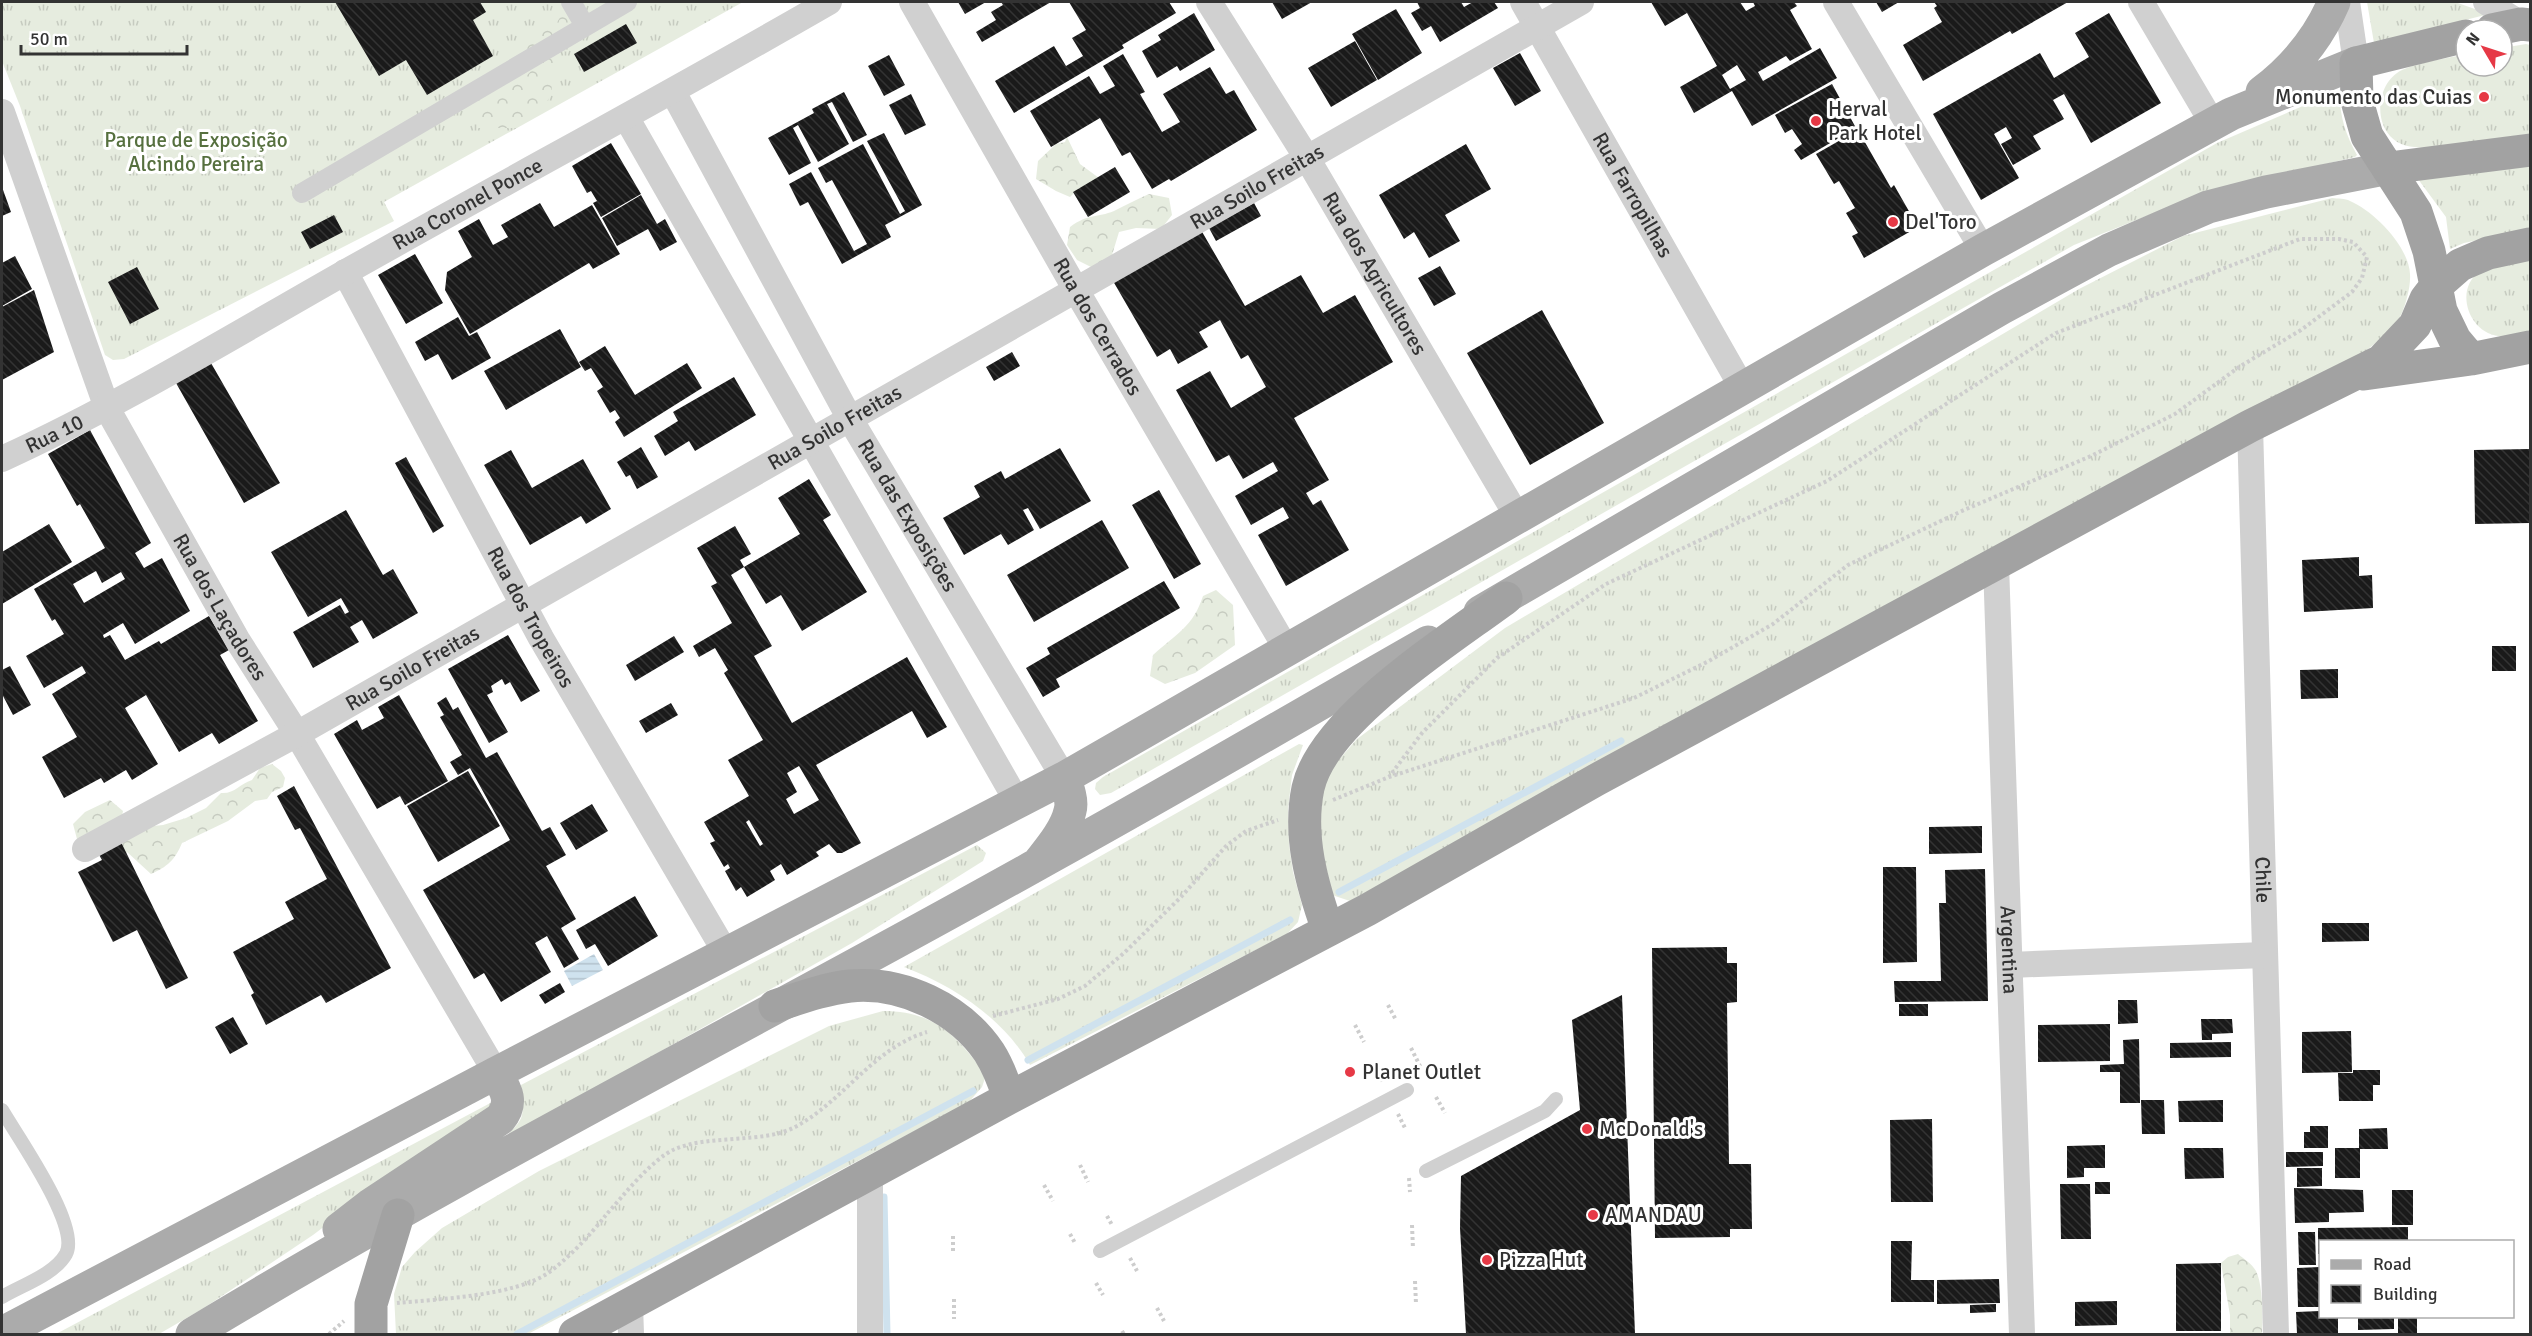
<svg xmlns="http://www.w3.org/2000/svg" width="2532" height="1336" viewBox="0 0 2532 1336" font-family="Signika,sans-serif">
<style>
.grass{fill:url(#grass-tufts)}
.forest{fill:url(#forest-crowns)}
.water{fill:url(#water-rules)}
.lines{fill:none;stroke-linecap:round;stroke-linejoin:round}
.stream{stroke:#cfe2ee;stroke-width:7}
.building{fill:url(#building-back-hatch);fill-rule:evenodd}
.path{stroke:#cdcdcd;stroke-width:4;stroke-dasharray:3 3;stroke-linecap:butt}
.service{stroke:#d0d0d0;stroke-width:14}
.pedestrian{stroke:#d0d0d0;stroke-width:20}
.minor{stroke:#d0d0d0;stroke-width:26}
.primary{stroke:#ababab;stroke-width:33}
.trunk{stroke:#a2a2a2;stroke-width:33}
.poi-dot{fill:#e63946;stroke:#fff;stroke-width:2}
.labels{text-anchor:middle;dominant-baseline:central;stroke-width:6;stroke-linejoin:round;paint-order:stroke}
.poi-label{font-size:21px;fill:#333;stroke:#fff;text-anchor:start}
.park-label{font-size:21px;fill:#56703f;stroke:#fff}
.street-label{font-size:21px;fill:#333;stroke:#fff}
</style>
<defs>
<pattern id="grass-tufts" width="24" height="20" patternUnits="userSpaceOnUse" patternTransform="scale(1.5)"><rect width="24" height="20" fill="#e6ecdf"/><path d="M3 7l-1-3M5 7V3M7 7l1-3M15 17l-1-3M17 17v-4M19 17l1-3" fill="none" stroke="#c6cbc0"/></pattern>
<pattern id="forest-crowns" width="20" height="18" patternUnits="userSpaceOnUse" patternTransform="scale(1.5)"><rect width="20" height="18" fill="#e6ecdf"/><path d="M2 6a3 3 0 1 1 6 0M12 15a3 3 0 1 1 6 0" fill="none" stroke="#c6cbc0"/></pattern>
<pattern id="water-rules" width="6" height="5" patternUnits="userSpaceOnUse" patternTransform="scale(1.5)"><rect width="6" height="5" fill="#cfe2ee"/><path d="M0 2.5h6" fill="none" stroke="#b2c2cd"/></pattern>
<pattern id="building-back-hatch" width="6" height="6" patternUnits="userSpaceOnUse" patternTransform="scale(1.5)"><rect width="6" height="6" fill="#1a1a1a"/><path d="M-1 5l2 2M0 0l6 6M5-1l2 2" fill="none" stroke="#333"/></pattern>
</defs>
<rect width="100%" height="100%" fill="#fff"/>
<!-- grass -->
<path class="grass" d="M2,2H743L384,202L394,221L124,359L113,360L105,355L20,106L2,61Z
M2367,2H2455L2489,14L2374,43Z
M2526,44L2530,45V134L2424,148C2411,147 2399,146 2390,136C2373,117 2379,81 2402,70C2421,61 2446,59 2466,54V66H2502V48Z
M2340,90C2339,115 2345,133 2357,155L2355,157L2231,186L2169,207L2074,245L1111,793L1100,795L1095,789L1096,783L1103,777L2217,143Z
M2530,166V229L2464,243L2450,249L2446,217L2418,179Z
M2332,198C2338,199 2345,198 2350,201C2374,211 2409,247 2410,274C2411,287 2405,308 2399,319C2392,331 2376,342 2366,351L1350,901L1332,895L1319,834L1323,785L1329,771L1357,739L1505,628L2079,289L2183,236Z
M2530,258V331C2521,332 2508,337 2498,336C2468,332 2454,289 2480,271C2490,265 2518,261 2530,258Z
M1299,744L1303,745L1292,775L1288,809L1289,844L1293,872L1302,905L1298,922L1287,934L1030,1065C1003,1018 954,986 904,967Z
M977,845L986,853L983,861L852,943L536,1122L508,1134C532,1112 518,1111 521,1085Z
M883,1011C935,1011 957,1036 986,1075L982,1087L968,1103L528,1334H396L394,1294L402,1267L415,1252L442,1228L539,1171L829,1026Z
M496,1100L497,1104L374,1189L313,1235L204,1308L159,1334H56Z"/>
<!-- forest -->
<path class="forest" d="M558,2H584C587,23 579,36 566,52L556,43L551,95L539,114L516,128H478V109C488,101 498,91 509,85C525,76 532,77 537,56L526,49L538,29H553L562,14Z
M1067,137L1080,164L1099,178L1101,190L1079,188L1070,197L1056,191L1036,179L1038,161L1056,144L1065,142Z
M1149,194L1169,198L1172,215L1161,229L1136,228L1119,232L1109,265L1099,271L1077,260L1067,245L1070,227C1089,213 1097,218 1114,211C1126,205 1137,199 1149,194Z
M1216,590L1233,605L1235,645L1195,673L1165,684L1150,676L1153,655C1176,634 1193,627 1203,596Z
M272,764L281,771L285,778L283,787L272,792L267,799L255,801L228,821L182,843C175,860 167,867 151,874L127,852L113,879L102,872V849L143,827L163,825L186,818L206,808L221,793C235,794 239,784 252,780L260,768Z
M110,800L123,811L121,821L91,841L77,839L73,824L85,812Z
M2238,1254C2244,1259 2252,1264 2256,1271C2263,1285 2263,1319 2262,1334H2230V1315L2221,1263L2228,1257Z"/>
<!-- water -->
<path class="water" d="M594,954L603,970L572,986L564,971Z"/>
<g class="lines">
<!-- stream -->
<path class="stream" d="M1339,892L1621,741
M1028,1060L1290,920
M884,1197L887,1334
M517,1334L973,1091"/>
</g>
<!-- building -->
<path class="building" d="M335,2H480L486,12L473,20L493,56L427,95L406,60L379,76Z
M958,2H986L965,14Z
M1001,2H1051L982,42L976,32L996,20L991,12L1003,5Z
M1069,2H1169L1176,13L1122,45L1124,48L1014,113L995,81L1054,46L1066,66L1083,56L1072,38L1086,30Z
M1272,2H1312L1282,19Z
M1417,2H1461L1464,7L1473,2H1494L1498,8L1440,42L1431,26L1422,31L1411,13L1420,8Z
M1651,2H1740L1746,11L1755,6L1753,2H1794L1797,6L1790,10L1812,49L1790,61L1786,56L1758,72L1763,81L1820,48L1837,78L1752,126L1732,91L1694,113L1680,87L1717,66L1687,13L1665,26ZM1737,65L1746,80L1730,89L1722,75Z
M1876,2H1899L1882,12Z
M1934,2H2068L2012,34L2010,31L1923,81L1903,45L1942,22L1934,8L1937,6Z
M1396,9L1422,53L1378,80L1352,34Z
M1194,13L1215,50L1180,71L1177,66L1157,78L1142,51L1161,40L1158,35Z
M2109,13L2161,103L2091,143L2064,94L2053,100L2064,119L2033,136L2041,149L2013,165L2001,144L2012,138L2006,127L1994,134L2019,178L1981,200L1933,114L2040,53L2054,78L2089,57L2075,33Z
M626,24L637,43L584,72L574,54Z
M1355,41L1377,80L1331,107L1308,68Z
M1520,53L1541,91L1515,106L1493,68Z
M1123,54L1145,92L1140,94L1162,132L1180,122L1163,94L1210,67L1226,94L1234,90L1257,130L1171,181L1169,179L1152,189L1130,152L1122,156L1100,118L1051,147L1030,111L1089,76L1100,94L1115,86L1103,66Z
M889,55L905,85L884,96L868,66Z
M1832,84L1856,128L1801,160L1794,150L1802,144L1792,129L1785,133L1775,115Z
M844,92L867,135L853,142L832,102L827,104L849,144L818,162L798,125L793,128L811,163L789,175L768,138L814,113L812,109Z
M911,94L926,125L905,135L889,105Z
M1858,130L1891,188L1894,185L1918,227L1864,258L1852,236L1858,233L1846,213L1855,208L1839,181L1834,184L1816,154Z
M884,133L922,205L885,225L891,237L842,264L808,202L800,206L789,184L811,172L854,251L867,244L832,180L826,183L818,168L863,144L900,214L905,211L867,141Z
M611,143L641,194L601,217L593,203L597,201L591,191L587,193L572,166Z
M1466,144L1491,189L1445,215L1460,241L1429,258L1414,232L1404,239L1379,195Z
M1115,167L1130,192L1088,217L1073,192Z
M2,187L11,212L2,216Z
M641,195L657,224L665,219L677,242L660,251L648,229L617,246L602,218Z
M540,203L554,227L592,205L620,254L593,269L589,263L470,334L445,290L447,272L472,257L458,231L479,219L493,245L508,237L501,225Z
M1254,203L1261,216L1216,241L1209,228Z
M334,215L343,232L310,249L301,232Z
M1201,230L1245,306L1301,275L1323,313L1355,295L1393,362L1294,418L1329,480L1306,493L1313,505L1321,500L1349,550L1286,586L1258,535L1289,518L1283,507L1251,525L1235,496L1278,471L1273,462L1243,479L1229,455L1216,462L1176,390L1210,371L1231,408L1266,387L1248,355L1241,359L1220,320L1199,332L1208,347L1178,364L1170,349L1157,357L1113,281Z
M415,254L443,303L406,324L378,275Z
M15,256L32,289L2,306V263Z
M1440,266L1456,294L1434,306L1418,278Z
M137,267L159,309L130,324L108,282Z
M34,290L54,352L2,380V307Z
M1542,310L1604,423L1530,465L1467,353Z
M458,317L469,336L477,332L491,358L452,380L438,354L425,361L415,342Z
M560,329L581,367L506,410L484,371Z
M605,346L635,395L687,363L702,388L624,437L615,422L620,418L615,410L610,413L597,391L603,387L591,368L585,371L579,362Z
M1012,352L1020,366L994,381L986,367Z
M211,363L280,483L244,503L176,383Z
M734,377L756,415L695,451L689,441L665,456L654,436L678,421L673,412Z
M90,430L151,543L135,553L144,568L162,558L190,611L135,644L123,623L103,635L104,638L110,635L125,660L159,641L161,644L209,616L229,650L220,655L258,721L219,744L212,733L179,752L146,695L125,708L158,764L132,780L126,770L104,783L101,778L64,798L42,757L77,737L52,694L86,673L82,666L44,688L26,656L64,634L55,619L52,621L34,589L105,548L80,504L77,506L48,454ZM96,571L102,583L121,572L125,579L84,603L73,584Z
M641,447L658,477L637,489L630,475L626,477L617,462Z
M1060,448L1091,501L1040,529L1028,508L1023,510L1034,530L1008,545L1001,534L964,555L943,518L980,497L974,486L1001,471L1005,479Z
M2530,449V523L2475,524L2474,450Z
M511,450L532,488L583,459L611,509L586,524L581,516L530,545L484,465Z
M406,457L444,526L433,533L395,463Z
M809,479L831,515L823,520L867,592L802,631L781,595L766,604L744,567L800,534L778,498Z
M1159,490L1201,564L1174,579L1132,505Z
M346,510L383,575L393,569L418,613L373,639L362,620L350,627L359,642L313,668L293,632L340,605L345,614L349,612L341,598L308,617L271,552Z
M1102,520L1129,568L1034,622L1007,575Z
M49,524L72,562L2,604V552Z
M735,526L751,554L740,560L744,567L731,575L772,646L754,656L792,723L907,657L947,727L927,738L912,711L816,765L861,843L842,853H837L829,844L816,852L819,856L787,875L781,864L770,871L775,880L747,897L741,887L736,891L725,871L730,868L728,864L724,867L710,843L715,841L704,822L749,796L728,760L763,740L724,673L728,670L715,648L699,657L693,646L732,623L711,586L717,583L697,548ZM799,766L819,800L794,814L786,799L797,792L787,773ZM749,820L763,844L760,846L746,822Z
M2359,557V576L2372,575L2373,608L2304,612L2302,560Z
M1164,581L1180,608L1056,679L1060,687L1043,697L1026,668L1050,654L1047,648Z
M508,635L540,691L521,702L510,682L505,685L502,679L491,686L493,692L487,695L508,732L489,743L448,669Z
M674,636L684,652L635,681L626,665Z
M2492,646H2516V671H2492Z
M10,666L31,705L13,715L2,694V670Z
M2338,669V698L2301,699L2300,670Z
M399,695L448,781L405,805L400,796L377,809L334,734L357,720L362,730L384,718L378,707Z
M446,697L453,710L458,707L486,758L497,752L542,831L550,827L566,855L546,866L576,919L561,928L579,959L564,968L547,936L535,943L551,972L501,1002L484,973L474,979L423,890L510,840L470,768L458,775L450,762L462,755L440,717L444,715L437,703Z
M671,703L678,715L646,733L639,721Z
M468,771L500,826L438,862L407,806Z
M294,786L391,968L326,1003L321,995L266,1025L251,995L254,993L233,952L294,919L285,902L327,879L300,828L295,830L277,796Z
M592,804L608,831L576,850L560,823Z
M1982,826V853L1929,854V827Z
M118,836L188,978L166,989L137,930L113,942L78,872L102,860L95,848Z
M1883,867H1916L1917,962L1883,963Z
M1985,869L1988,1001L1895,1002L1894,981H1941L1939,903H1946L1945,870Z
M635,896L658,936L608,966L595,944L586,949L576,930Z
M2322,923H2369V941L2322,942Z
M1727,947V963H1737V1002L1727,1003L1729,1164H1751L1752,1229H1730V1237L1655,1238L1652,948Z
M560,983L565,992L545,1004L539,995Z
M1622,995L1635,1334H1466L1460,1228L1461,1176L1580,1110L1572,1020Z
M2118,1000H2137L2138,1023L2118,1024Z
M1899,1004H1928V1016H1899Z
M233,1017L248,1044L230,1054L215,1027Z
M2201,1019H2232L2233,1033L2212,1034V1040H2202Z
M2110,1024V1061L2038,1062V1025Z
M2351,1031L2352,1072L2302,1073V1032Z
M2139,1039L2140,1103H2120V1072H2100V1065L2124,1064L2123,1040Z
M2231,1042V1057L2170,1058V1043Z
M2353,1070H2380V1085H2373V1101H2339L2338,1073H2353Z
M2141,1100H2164L2165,1134H2142Z
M2223,1100V1122H2179L2178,1101Z
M1932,1119L1933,1202H1891L1890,1120Z
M2310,1126H2328V1148H2304V1132H2310Z
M2387,1128L2388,1149H2360V1178H2335V1148H2359V1129Z
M2105,1145V1168H2084V1177L2067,1178V1146Z
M2184,1148H2223L2224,1178L2185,1179Z
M2286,1152H2323V1166L2286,1167Z
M2297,1168H2322V1186L2297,1187Z
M2095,1182H2110V1194H2095Z
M2060,1184H2090L2091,1239H2061Z
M2294,1188L2363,1190L2364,1212L2329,1213V1222L2295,1223Z
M2392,1190H2413V1225H2392Z
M2408,1227V1242H2320V1254H2318V1228Z
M2298,1232H2315L2316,1265H2299Z
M1891,1241H1912L1911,1280H1934V1302H1891Z
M2221,1263V1331H2176V1264Z
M2320,1267V1307H2298L2297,1268Z
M1999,1279L2000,1303L1937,1304V1280Z
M2117,1301V1325L2075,1326V1302Z
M1996,1304V1312L1970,1313V1305Z
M2320,1311V1317H2338V1334H2297L2296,1312Z
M2358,1317H2394V1329L2358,1330Z
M2398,1317H2417V1334H2398Z"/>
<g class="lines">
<!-- path -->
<path class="path" d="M1333,800L1389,777L1634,698L1707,662L1773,624L1848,565L1964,510L2091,456L2175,414L2239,367L2301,330L2352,292L2362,278L2367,257L2353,242L2339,239H2300L2056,333L1827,481L1606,584L1497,658L1422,733L1389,777
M1388,1005L1396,1020
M993,1016L1058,999L1085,986L1124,953L1181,897L1226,846L1246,831L1278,820
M1355,1025L1364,1042
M1411,1048L1421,1068
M1376,1068L1384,1084
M1436,1097L1445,1113
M1398,1114L1406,1130
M1080,1165L1088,1182
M1409,1178L1410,1192
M1044,1185L1053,1201
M1107,1216L1112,1225
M1412,1225L1413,1249
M1070,1234L1075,1243
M953,1236V1253
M1130,1258L1137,1271
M1415,1281L1416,1304
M1096,1283L1103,1295
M954,1299V1319
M397,1303C439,1299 514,1296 548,1273C568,1259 591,1234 606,1215C623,1196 652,1159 675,1149C712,1134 763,1144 795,1127C844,1101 873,1048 927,1032
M1157,1308L1164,1321
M1122,1331L1124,1334
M329,1334L344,1321"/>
<!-- service -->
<path class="service" d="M2,1110C17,1136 81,1226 66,1254C54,1275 22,1285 2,1297
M1426,1171L1545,1111L1556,1099
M1100,1251L1407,1090"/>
<!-- pedestrian -->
<path class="pedestrian" d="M571,2L585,26
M302,193L627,2"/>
<!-- minor -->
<g class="minor">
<path id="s1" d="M912,2L1076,290L1287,650"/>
<path id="s2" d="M1209,2L1307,158L1517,516"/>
<path id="s3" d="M1523,2L1743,389"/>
<path d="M1836,2L1983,250"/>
<path d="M2141,2L2213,124"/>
<path d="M2347,2L2356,63"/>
<path d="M2486,2L2521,24"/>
<path id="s4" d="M673,92L850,419L1064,778"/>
<path id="s5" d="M2,112L107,408L238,641L297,734L496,1073"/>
<path d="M626,117L1018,803"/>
<path id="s6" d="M345,272L541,638L727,955"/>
<path id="s7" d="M2250,426L2276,1334"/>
<path id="s8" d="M2,459C120,405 231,337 344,273C505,182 668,95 829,2"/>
<path id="s9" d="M1996,564L2022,1334"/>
<path id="s10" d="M85,849L297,734L1581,2"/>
<path d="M2010,965L2264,955"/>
<path d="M870,1174V1334"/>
<path d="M630,1305L631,1334"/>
</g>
<!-- primary -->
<path class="primary" d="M2262,92C2294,68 2318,39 2334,2
M1480,612L2002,308L2109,250L2208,207L2266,192L2389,168
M1040,861C1051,847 1066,829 1070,811C1073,801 1068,788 1064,778
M339,1229L370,1205L500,1119C514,1102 506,1090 496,1073
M2,1333L496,1073L1064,778L1983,250L2231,114L2356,63
M192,1334C468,1167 756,1022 1038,864C1169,792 1298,716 1428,642"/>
<!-- trunk -->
<path class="trunk" d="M2492,30L2521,24L2530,25
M2466,36L2356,63L2357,101L2367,136L2416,212L2429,251L2441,311L2455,340L2471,359
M2389,168L2530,150
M2364,374L2471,359L2530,347
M1328,930C1312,885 1298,836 1308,788C1323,719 1450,640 1506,598
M775,1006C800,998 824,989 850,986C902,981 959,1008 989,1052C998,1066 1004,1082 1009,1098
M371,1334V1304L398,1215
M575,1334L1009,1098L1367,910L1596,780L2250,426L2381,361L2415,325L2426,299L2436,286L2460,265L2488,253L2530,244"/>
</g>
<!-- markers -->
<g class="poi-dot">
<circle cx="2484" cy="97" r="6"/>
<circle cx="1816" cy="121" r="6"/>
<circle cx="1893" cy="222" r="6"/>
<circle cx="1350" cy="1072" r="6"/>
<circle cx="1587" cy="1129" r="6"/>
<circle cx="1593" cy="1215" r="6"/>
<circle cx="1487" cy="1260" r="6"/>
</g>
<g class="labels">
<!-- poi labels -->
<g class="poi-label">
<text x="2472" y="97" text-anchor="end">Monumento das Cuias</text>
<text x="1828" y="109">Herval<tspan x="1828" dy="24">Park Hotel</tspan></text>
<text x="1905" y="222">Del'Toro</text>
<text x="1362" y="1072">Planet Outlet</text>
<text x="1599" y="1129">McDonald's</text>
<text x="1605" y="1215">AMANDAU</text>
<text x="1499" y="1260">Pizza Hut</text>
</g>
<!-- park labels -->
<g class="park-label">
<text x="196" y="140">Parque de Exposição<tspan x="196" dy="24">Alcindo Pereira</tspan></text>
</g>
<!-- street labels -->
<g class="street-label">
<text stroke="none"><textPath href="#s10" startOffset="1346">Rua Soilo Freitas</textPath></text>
<text stroke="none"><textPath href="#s3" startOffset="222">Rua Farropilhas</textPath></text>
<text stroke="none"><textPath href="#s8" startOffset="531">Rua Coronel Ponce</textPath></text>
<text stroke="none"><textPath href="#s2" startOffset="318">Rua dos Agricultores</textPath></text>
<text stroke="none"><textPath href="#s1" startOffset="374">Rua dos Cerrados</textPath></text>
<text stroke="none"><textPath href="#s10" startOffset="860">Rua Soilo Freitas</textPath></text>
<text stroke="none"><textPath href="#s8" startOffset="58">Rua 10</textPath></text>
<text stroke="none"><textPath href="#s4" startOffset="484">Rua das Exposições</textPath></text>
<text stroke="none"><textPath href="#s5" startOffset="543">Rua dos Laçadores</textPath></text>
<text stroke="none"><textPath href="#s6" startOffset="392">Rua dos Tropeiros</textPath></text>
<text stroke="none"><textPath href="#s10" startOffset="374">Rua Soilo Freitas</textPath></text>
<text stroke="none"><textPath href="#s7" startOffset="454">Chile</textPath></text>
<text stroke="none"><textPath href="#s9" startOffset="386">Argentina</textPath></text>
</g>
</g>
<!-- border -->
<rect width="2532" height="1336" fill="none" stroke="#333333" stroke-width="6"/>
<!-- legend -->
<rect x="2319" y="1240" width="195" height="78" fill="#ffffff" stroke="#adadad" stroke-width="1.5"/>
<rect x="2331" y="1260" width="30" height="9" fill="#ababab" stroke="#adadad" stroke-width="1.5"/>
<text x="2373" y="1270" font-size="18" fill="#333333">Road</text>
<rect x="2331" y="1285" width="30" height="18" fill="url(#building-back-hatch)" stroke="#adadad" stroke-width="1.5"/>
<text x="2373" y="1300" font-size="18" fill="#333333">Building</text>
<!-- north arrow -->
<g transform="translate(2484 48) rotate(309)"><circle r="28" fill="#ffffff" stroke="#adadad" stroke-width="1.5"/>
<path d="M0-4.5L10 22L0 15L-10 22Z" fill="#e63946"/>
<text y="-9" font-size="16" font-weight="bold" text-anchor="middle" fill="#333333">N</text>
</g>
<!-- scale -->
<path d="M21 45v9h166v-9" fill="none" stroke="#333333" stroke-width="3"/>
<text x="30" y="45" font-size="18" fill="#333333" stroke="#ffffff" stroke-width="4.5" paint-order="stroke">50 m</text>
</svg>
